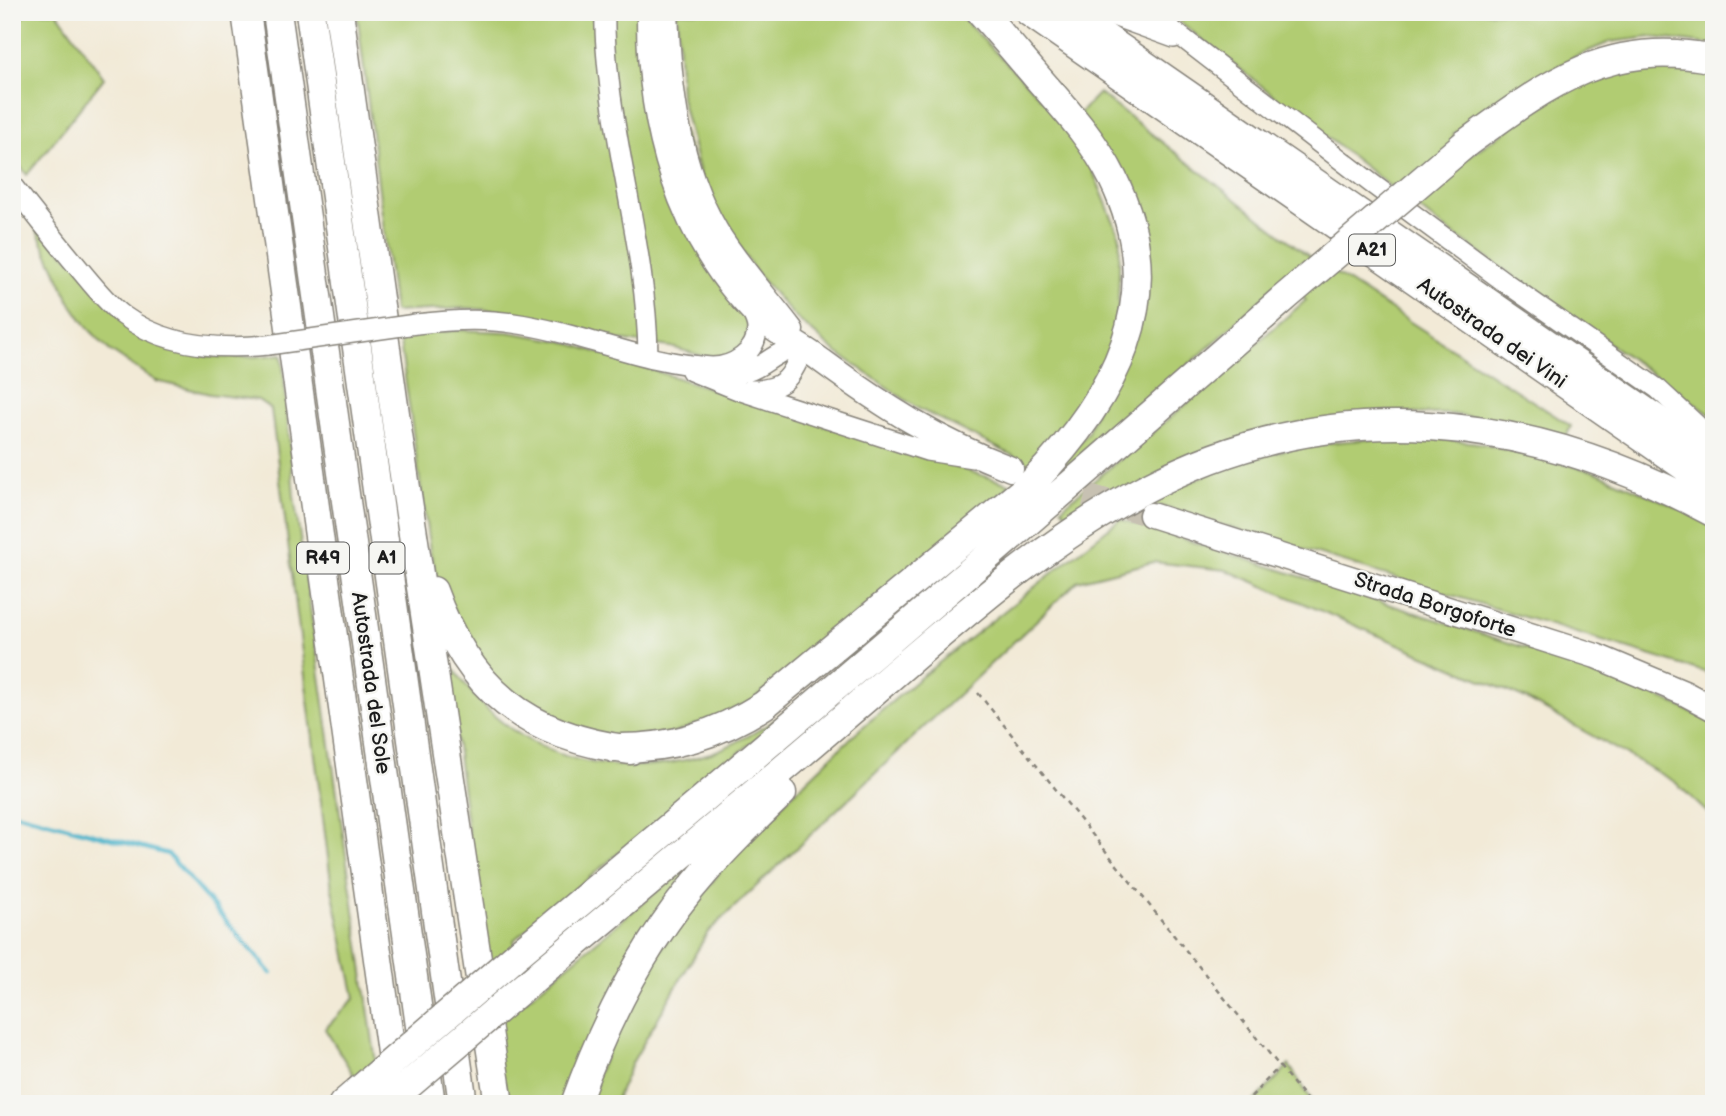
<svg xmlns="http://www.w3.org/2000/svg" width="1726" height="1116" viewBox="0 0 1726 1116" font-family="'Balsamiq Sans',sans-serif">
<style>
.green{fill:#b1cc72;stroke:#667447;stroke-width:2}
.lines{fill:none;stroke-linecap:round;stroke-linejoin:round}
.stream{stroke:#4cb4ca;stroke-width:4.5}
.major-tunnel{stroke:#c7c1b2;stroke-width:24;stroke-dasharray:24 12;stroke-linecap:butt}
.minor-casing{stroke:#87837a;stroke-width:22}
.major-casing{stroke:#87837a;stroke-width:27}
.highway-casing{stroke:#87837a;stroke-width:31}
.path{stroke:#87837a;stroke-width:2.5;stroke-dasharray:5 5;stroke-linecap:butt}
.minor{stroke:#fff;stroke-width:19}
.major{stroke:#fff;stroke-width:24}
.highway{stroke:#fff;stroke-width:28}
.minor-bridge-casing{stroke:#87837a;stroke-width:22;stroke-linecap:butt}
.highway-bridge-casing{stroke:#87837a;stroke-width:31;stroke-linecap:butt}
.minor-bridge{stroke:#fff;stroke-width:19}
.highway-bridge{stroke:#fff;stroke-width:28}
.labels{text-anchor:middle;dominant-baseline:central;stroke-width:5;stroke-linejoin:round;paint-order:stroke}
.shield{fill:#f6f6f2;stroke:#5d5d5c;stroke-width:2}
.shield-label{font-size:19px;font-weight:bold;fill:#1c1c1c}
.street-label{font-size:21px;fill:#1c1c1c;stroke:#f6f6f2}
</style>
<rect width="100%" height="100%" fill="#f6f6f2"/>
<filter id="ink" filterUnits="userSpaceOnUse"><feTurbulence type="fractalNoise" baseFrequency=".0143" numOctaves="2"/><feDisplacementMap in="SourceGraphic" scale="14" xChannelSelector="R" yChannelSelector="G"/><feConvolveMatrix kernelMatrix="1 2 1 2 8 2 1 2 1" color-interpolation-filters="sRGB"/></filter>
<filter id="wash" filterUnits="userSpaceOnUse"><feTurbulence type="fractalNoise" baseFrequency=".00686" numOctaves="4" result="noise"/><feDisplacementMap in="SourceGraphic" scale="28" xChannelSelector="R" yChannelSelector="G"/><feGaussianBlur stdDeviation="1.57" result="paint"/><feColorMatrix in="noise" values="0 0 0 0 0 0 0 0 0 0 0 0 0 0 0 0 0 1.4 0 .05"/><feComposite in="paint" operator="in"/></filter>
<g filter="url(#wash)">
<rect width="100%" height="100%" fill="#f2ead7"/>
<!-- green -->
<path class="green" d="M28,12H57L104,78L27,175L12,156V28Z
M357,12H640L748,315C750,344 742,347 720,361L671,347L618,340L519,313L467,308L394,312Z
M677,12H956L1049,106L1083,147L1120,237L1117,343L1050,449L1030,464L917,408L832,349L793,315L757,274L705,193L681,98Z
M1167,12H1714V45L1652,37L1610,42L1572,58L1453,134L1469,156L1597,69L1714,67V417L1433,220Z
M1099,93L1310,257L1571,426L1566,437L1512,424L1452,414L1389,413L1067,514L1061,508L1183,407L1306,300L1284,279L1086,458L1038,486L1088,432L1144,279L1079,114Z
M35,227L168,348C207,360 241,359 282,354L294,496L382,1104H359L353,1074L325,1029L355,998L332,889L271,409L258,400L210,394L156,381L109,350L88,328L70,302Z
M459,330L508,332L562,341L1012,485L751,702L665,737L592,735L500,689L440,588L430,551L399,336Z
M1425,437L1478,443L1593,471L1684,510L1714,528V675L1147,502C1197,477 1250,455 1306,446C1345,440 1385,438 1425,437Z
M1120,519C1225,553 1330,586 1435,619C1529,649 1626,678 1714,723V819L1675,782L1526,699L1226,570L1153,562L1078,581L708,932L632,1063L614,1104H583L648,966L742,843L858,731L916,681Z
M445,653C499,753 604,788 711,753C740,743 765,726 791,710L514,940L526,1000L735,826L564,1104H503Z
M1289,1065L1314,1104H1252Z"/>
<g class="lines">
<!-- stream -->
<path class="stream" d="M12,812L168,854L271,973"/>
</g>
</g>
<g filter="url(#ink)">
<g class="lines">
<!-- major-tunnel -->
<path class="major-tunnel" d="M1051,484L1151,515"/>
<defs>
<path id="minor" d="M605,12C604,38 607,62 610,88C621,177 647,264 648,355
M1102,12L1174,38
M1149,12L1371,183L1506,283L1658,389L1714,441
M12,185C36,216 61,247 86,277C98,291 109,305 124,316C165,346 219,350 268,345
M416,324C448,320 481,318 513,323C579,332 646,364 712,367C733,367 757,352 757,329C757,322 753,315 750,309
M691,371L738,390L927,451L973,458
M719,371C762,382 766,348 804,347C792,376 785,391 750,390"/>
<path id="major" d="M649,12C648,124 677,239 761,319C778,335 803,346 822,361C886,408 937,440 1011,469
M666,12C669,87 677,165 716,231C737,266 766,297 791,330
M1151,515L1596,656L1684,693L1714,709"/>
<path id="highway" d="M246,12L395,1081
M277,12L431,1104
M310,12L463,1104
M339,12L398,435L499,1104
M1029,12L1714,487
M1068,12L1714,459
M1465,144C1546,85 1608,37 1714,59
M433,591C468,689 526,737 631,750
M614,748C670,749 717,735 764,705L1030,485C1113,400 1172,298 1113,179C1094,140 1065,109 1037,77C1018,55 1000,33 981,12
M519,953C777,739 1031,521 1283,299
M525,986C634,895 743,804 851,711C944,632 1037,545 1146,488C1334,389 1532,414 1714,513
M343,1104L357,1092
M575,1104C605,1020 645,940 704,873C728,845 755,819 782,793"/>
</defs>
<!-- minor casing -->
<use href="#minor" class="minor-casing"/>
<!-- major casing -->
<use href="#major" class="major-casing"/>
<!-- highway casing -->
<use href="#highway" class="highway-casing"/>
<!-- path -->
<path class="path" d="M978,693L1310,1104
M1244,1104L1280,1066"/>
<!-- minor -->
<use href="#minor" class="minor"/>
<!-- major -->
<use href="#major" class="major"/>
<!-- highway -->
<use href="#highway" class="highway"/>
<defs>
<path id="minor-bridge" d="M268,345L416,324"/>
<path id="highway-bridge" d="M1283,299L1465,144
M357,1092L519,953
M386,1104L525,986"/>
</defs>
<!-- minor-bridge casing -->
<use href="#minor-bridge" class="minor-bridge-casing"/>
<!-- highway-bridge casing -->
<use href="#highway-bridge" class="highway-bridge-casing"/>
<!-- minor-bridge -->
<use href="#minor-bridge" class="minor-bridge"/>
<!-- highway-bridge -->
<use href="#highway-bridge" class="highway-bridge"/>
</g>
</g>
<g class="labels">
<!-- shield labels -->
<g class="shield">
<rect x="1349" y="234.5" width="46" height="31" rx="5"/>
<rect x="297" y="542.5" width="52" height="31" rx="5"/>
<rect x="369.5" y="542.5" width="35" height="31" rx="5"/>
</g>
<g class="shield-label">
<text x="1372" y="250">A21</text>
<text x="323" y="558">R49</text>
<text x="387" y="558">A1</text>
</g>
<!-- street labels -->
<g class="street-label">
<text transform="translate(1492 333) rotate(35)">Autostrada dei Vini</text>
<text transform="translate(1435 605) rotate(18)">Strada Borgoforte</text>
<text transform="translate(371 683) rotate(82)">Autostrada del Sole</text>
</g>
</g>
<!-- margin -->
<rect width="1726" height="1116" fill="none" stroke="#f6f6f2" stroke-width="42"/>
</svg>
